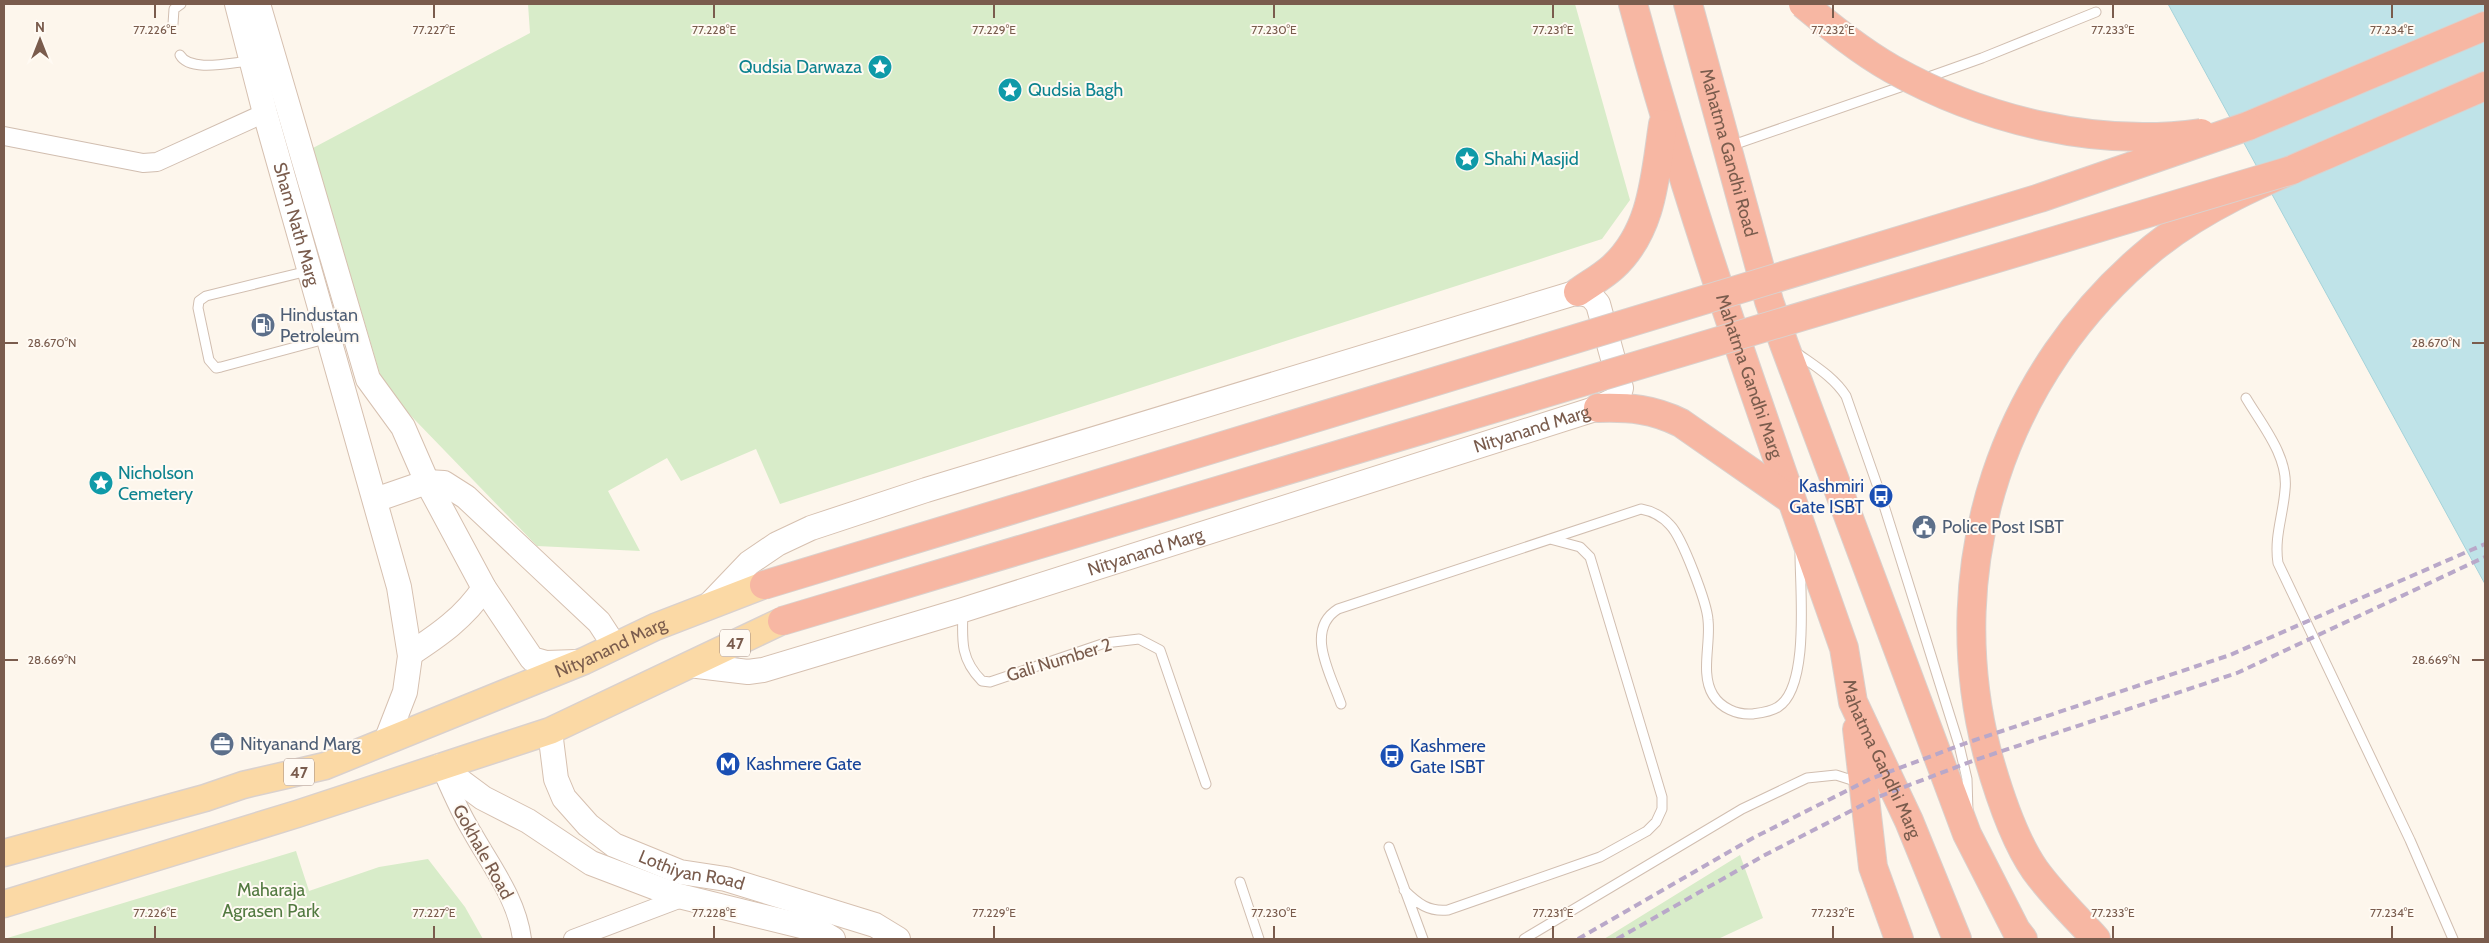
<svg xmlns="http://www.w3.org/2000/svg" width="2489" height="943" viewBox="0 0 2489 943" font-family="Cabin,sans-serif">
<style>
.green{fill:#d8ecc9}
.water{fill:#bfe3e8;stroke:#a5d3da}
.lines{fill:none;stroke-linecap:round;stroke-linejoin:round}
.lane-casing{stroke:#d1beb0;stroke-width:11}
.street-casing{stroke:#d1beb0;stroke-width:20}
.secondary-casing{stroke:#d6c0b0;stroke-width:26}
.primary-casing{stroke:#dad1cd;stroke-width:29}
.highway-casing{stroke:#dad1cd;stroke-width:30}
.lane{stroke:#fff;stroke-width:9}
.street{stroke:#fff;stroke-width:18}
.secondary{stroke:#fff;stroke-width:24}
.primary{stroke:#fbd9a5;stroke-width:26}
.highway{stroke:#f7b7a3;stroke-width:28}
.rail{stroke:#b9a8c9;stroke-width:4;stroke-dasharray:8 5;stroke-linecap:butt}
.highway-bridge-casing{stroke:#dad1cd;stroke-width:30;stroke-linecap:butt}
.highway-bridge{stroke:#f7b7a3;stroke-width:28}
.ticks{fill:none;stroke:#7a5c4d;stroke-width:2}
.labels{text-anchor:middle;dominant-baseline:central;stroke-width:4;stroke-linejoin:round;paint-order:stroke}
.shield{fill:#fffaf3;stroke:#a28b7f;stroke-width:1}
.shield-label{font-size:16px;font-weight:bold;fill:#7a5c4d}
.culture-label{font-size:18px;fill:#0d838f;stroke:#fffaf3;text-anchor:start}
.street-label{font-size:18px;fill:#7a5c4d;stroke:#fffaf3}
.service-label{font-size:18px;fill:#4e5e75;stroke:#fffaf3;text-anchor:start}
.transit-label{font-size:18px;fill:#164399;stroke:#fffaf3;text-anchor:start}
.park-label{font-size:18px;fill:#537a41;stroke:#fffaf3}
.ticks-label{font-size:12px;text-anchor:middle;fill:#7a5c4d;stroke:#fffaf3;stroke-width:4;stroke-linejoin:round;paint-order:stroke}
</style>
<rect width="100%" height="100%" fill="#fdf6ec"/>
<!-- green -->
<path class="green" d="M528,4H1575L1630,200L1602,239L780,504L756,449L681,481L667,458L608,491L640,551L537,546L384,388L313,148L530,33Z
M296,851L309,891L379,867L428,859L465,907L483,939H4Z
M1740,855L1763,918L1718,939H1604Z"/>
<!-- water -->
<path class="water" d="M2168,4H2485V584Z"/>
<g class="lines">
<defs>
<path id="lane" d="M173,24L174,9L181,4
M180,55C190,73 233,62 251,61
M1923,79L1982,58L2096,12
M1730,146L1909,84
M308,271L206,296L199,301L198,308L209,360L216,368L221,367L329,338
M1794,351C1813,365 1833,376 1846,396L1881,496L1959,745L1967,779L1968,812
M2246,398C2262,425 2289,457 2285,490C2283,516 2274,537 2278,563L2410,840L2453,939
M963,610C962,640 960,659 982,681L990,682L1105,643L1139,639L1160,650L1206,784
M1341,704C1331,675 1304,630 1338,609L1641,509C1652,511 1662,516 1670,525C1682,537 1707,603 1708,620C1711,643 1700,674 1713,695C1721,708 1737,715 1752,714C1760,713 1771,712 1778,707C1810,687 1800,589 1800,554
M1389,847L1423,939
M1240,882L1259,939
M1404,890C1418,904 1429,912 1448,910L1600,857L1647,831L1656,822L1662,809V797L1590,557L1580,547L1550,539
M1524,939L1742,809L1807,778L1836,775L1858,782"/>
<path id="street" d="M4,136L143,163L157,162L265,113
M440,766C450,789 459,811 472,832C491,866 517,899 522,939
M573,939L684,897"/>
<g id="secondary">
<path id="s1" d="M237,4L265,113L399,587L410,656L405,692L386,741"/>
<path d="M258,4L368,379L403,427L427,482L484,588L532,659L546,663L577,662"/>
<path d="M375,500L427,482L444,483L466,497L599,622L614,645"/>
<path d="M410,654C439,635 465,617 484,588"/>
<path id="s2" d="M689,665L748,672L763,670L963,610L1598,408L1618,398L1621,388L1598,304L1591,296L1578,292L926,490L811,528L777,544L749,563L706,608"/>
<path id="s3" d="M550,731L556,779L564,798L588,825L614,845L680,872L726,879L875,925L898,939"/>
<path d="M440,766L483,798L528,821L591,863L675,895L818,930L833,939"/>
</g>
<g id="primary">
<path id="s4" d="M4,853L205,798L243,785L325,766L584,661L655,627L764,585"/>
<path d="M4,904L297,814L550,731L782,621"/>
</g>
<g id="highway">
<path id="s5" d="M1633,4C1692,222 1769,435 1844,648L1853,702L1909,821L1957,939"/>
<path id="s6" d="M1688,4L1769,301L1784,344L1967,834L2016,930L2023,939"/>
<path d="M2248,126L2485,26"/>
<path d="M1578,292C1589,284 1602,277 1613,267C1653,230 1655,176 1663,124"/>
<path d="M1598,408C1629,407 1653,409 1681,423L1790,499"/>
<path d="M1857,729L1873,867L1899,939"/>
<path d="M2096,939C2076,917 2053,895 2035,870C2014,840 1997,788 1987,752C1939,565 2003,371 2153,248C2205,206 2265,181 2326,155C2379,132 2432,109 2485,86"/>
</g>
</defs>
<!-- lane casing -->
<use href="#lane" class="lane-casing"/>
<!-- street casing -->
<use href="#street" class="street-casing"/>
<!-- secondary casing -->
<use href="#secondary" class="secondary-casing"/>
<!-- primary casing -->
<use href="#primary" class="primary-casing"/>
<!-- highway casing -->
<use href="#highway" class="highway-casing"/>
<!-- lane -->
<use href="#lane" class="lane"/>
<!-- street -->
<use href="#street" class="street"/>
<!-- secondary -->
<use href="#secondary" class="secondary"/>
<!-- primary -->
<use href="#primary" class="primary"/>
<!-- highway -->
<use href="#highway" class="highway"/>
<!-- rail -->
<path class="rail" d="M1578,939L1753,838L1870,779L1969,742L2230,655L2485,544
M1617,939L1763,856L1878,797L1975,760L2237,673L2485,557"/>
<defs>
<path id="highway-bridge" d="M1803,4C1831,27 1860,51 1892,69C1983,120 2096,148 2201,133
M764,585L2040,198L2248,126
M782,621L2292,170"/>
</defs>
<!-- highway-bridge casing -->
<use href="#highway-bridge" class="highway-bridge-casing"/>
<!-- highway-bridge -->
<use href="#highway-bridge" class="highway-bridge"/>
</g>
<!-- ticks -->
<path class="ticks" d="M155,5V18M434,5V18M714,5V18M994,5V18M1274,5V18M1553,5V18M1833,5V18M2113,5V18M2392,5V18M5,343H18M2472,343H2484M5,660H18M2472,660H2484M155,926V938M434,926V938M714,926V938M994,926V938M1274,926V938M1553,926V938M1833,926V938M2113,926V938M2392,926V938"/>
<!-- icons -->
<defs>
<symbol id="sight-disc" viewBox="-11 -11 22 22"><circle r="9.5" fill="#0f9aa8" stroke="#fffaf3"/><path d="M0-6L1.8-2.2L6-1.7L2.9 1.2L3.7 5.4L0 3.3L-3.7 5.4L-2.9 1.2L-6-1.7L-1.8-2.2Z" fill="#fff"/></symbol>
<symbol id="fuel-disc" viewBox="-11 -11 22 22"><circle r="9.5" fill="#5c6f8a" stroke="#fffaf3"/><path d="M-5.5-6h7V0h2V4h1.3V-2.5L3-4.5l.8-.8L6-3V5H2.5V1h-1V6h-7ZM-4.2-4.7v3.2H.2V-4.7Z" fill="#fff"/></symbol>
<symbol id="bus-disc" viewBox="-11 -11 22 22"><circle r="9.5" fill="#1a4fb4" stroke="#fffaf3"/><path d="M-5-6H5V4H4V6H2V4H-2V6H-4V4H-5ZM-3.5-4V0h7V-4ZM-3.5 1.2v1.5H-2V1.2ZM2 1.2v1.5H3.5V1.2Z" fill="#fff"/></symbol>
<symbol id="civic-disc" viewBox="-11 -11 22 22"><circle r="9.5" fill="#5c6f8a" stroke="#fffaf3"/><path d="M-.6-6.5H3V-4.5H.6V-3L4-1V1h2V6H-6V1h2V-1L-.6-3ZM-1.2 2.5V6h2.4V2.5Z" fill="#fff"/></symbol>
<symbol id="office-disc" viewBox="-11 -11 22 22"><circle r="9.5" fill="#5c6f8a" stroke="#fffaf3"/><path d="M-6-3h4V-5.5h4V-3h4V5H-6ZM-1-4.5V-3h2v-1.5ZM-6 0V1H6V0Z" fill="#fff"/></symbol>
<symbol id="metro-disc" viewBox="-11 -11 22 22"><circle r="9.5" fill="#1a4fb4" stroke="#fffaf3"/><path d="M-5.5 5V-5H-3L0 0L3-5H5.5V5H3V-.5L0 4L-3-.5V5Z" fill="#fff"/></symbol>
</defs>
<g fill-rule="evenodd">
<use href="#sight-disc" x="866" y="53" width="28" height="28"/>
<use href="#sight-disc" x="996" y="76" width="28" height="28"/>
<use href="#sight-disc" x="1453" y="145" width="28" height="28"/>
<use href="#fuel-disc" x="249" y="311" width="28" height="28"/>
<use href="#sight-disc" x="87" y="469" width="28" height="28"/>
<use href="#bus-disc" x="1867" y="482" width="28" height="28"/>
<use href="#civic-disc" x="1910" y="513" width="28" height="28"/>
<use href="#office-disc" x="208" y="730" width="28" height="28"/>
<use href="#bus-disc" x="1378" y="742" width="28" height="28"/>
<use href="#metro-disc" x="714" y="750" width="28" height="28"/>
</g>
<g class="labels">
<!-- shield labels -->
<g class="shield">
<rect x="720" y="629.5" width="30" height="27" rx="4"/>
<rect x="284" y="758.5" width="30" height="27" rx="4"/>
</g>
<g class="shield-label">
<text x="735" y="643">47</text>
<text x="299" y="772">47</text>
</g>
<!-- culture labels -->
<g class="culture-label">
<text x="862" y="67" text-anchor="end">Qudsia Darwaza</text>
<text x="1028" y="90">Qudsia Bagh</text>
<text x="1484" y="159">Shahi Masjid</text>
<text x="118" y="473">Nicholson<tspan x="118" dy="21">Cemetery</tspan></text>
</g>
<!-- street labels -->
<g class="street-label">
<text stroke="none"><textPath href="#s6" startOffset="154">Mahatma Gandhi Road</textPath></text>
<text stroke="none"><textPath href="#s1" startOffset="228">Sham Nath Marg</textPath></text>
<text stroke="none"><textPath href="#s5" startOffset="390">Mahatma Gandhi Marg</textPath></text>
<text stroke="none"><textPath href="#s2" startOffset="880">Nityanand Marg</textPath></text>
<text stroke="none"><textPath href="#s2" startOffset="475">Nityanand Marg</textPath></text>
<text stroke="none"><textPath href="#s4" startOffset="642">Nityanand Marg</textPath></text>
<text transform="translate(1059 660) rotate(-17)">Gali Number 2</text>
<text stroke="none"><textPath href="#s5" startOffset="796">Mahatma Gandhi Marg</textPath></text>
<text transform="translate(483 852) rotate(61)">Gokhale Road</text>
<text stroke="none"><textPath href="#s3" startOffset="220">Lothiyan Road</textPath></text>
</g>
<!-- service labels -->
<g class="service-label">
<text x="280" y="315">Hindustan<tspan x="280" dy="21">Petroleum</tspan></text>
<text x="1942" y="527">Police Post ISBT</text>
<text x="240" y="744">Nityanand Marg</text>
</g>
<!-- transit labels -->
<g class="transit-label">
<text x="1864" y="486" text-anchor="end">Kashmiri<tspan x="1864" dy="21">Gate ISBT</tspan></text>
<text x="1410" y="746">Kashmere<tspan x="1410" dy="21">Gate ISBT</tspan></text>
<text x="746" y="764">Kashmere Gate</text>
</g>
<!-- park labels -->
<g class="park-label">
<text x="271" y="890">Maharaja<tspan x="271" dy="21">Agrasen Park</tspan></text>
</g>
</g>
<g class="ticks-label">
<text x="155" y="34">77.226°E</text>
<text x="434" y="34">77.227°E</text>
<text x="714" y="34">77.228°E</text>
<text x="994" y="34">77.229°E</text>
<text x="1274" y="34">77.230°E</text>
<text x="1553" y="34">77.231°E</text>
<text x="1833" y="34">77.232°E</text>
<text x="2113" y="34">77.233°E</text>
<text x="2392" y="34">77.234°E</text>
<text x="52" y="347">28.670°N</text>
<text x="2436" y="347">28.670°N</text>
<text x="52" y="664">28.669°N</text>
<text x="2436" y="664">28.669°N</text>
<text x="155" y="917">77.226°E</text>
<text x="434" y="917">77.227°E</text>
<text x="714" y="917">77.228°E</text>
<text x="994" y="917">77.229°E</text>
<text x="1274" y="917">77.230°E</text>
<text x="1553" y="917">77.231°E</text>
<text x="1833" y="917">77.232°E</text>
<text x="2113" y="917">77.233°E</text>
<text x="2392" y="917">77.234°E</text>
</g>
<!-- border -->
<rect width="2489" height="943" fill="none" stroke="#7a5c4d" stroke-width="10"/>
<!-- north arrow -->
<g transform="translate(40 40)" stroke="#fffaf3" stroke-width="4" paint-order="stroke">
<path d="M0-4L9 19L0 12L-9 19Z" fill="#7a5c4d"/>
<text y="-8" font-size="14" font-weight="bold" text-anchor="middle" fill="#7a5c4d">N</text>
</g>
</svg>
